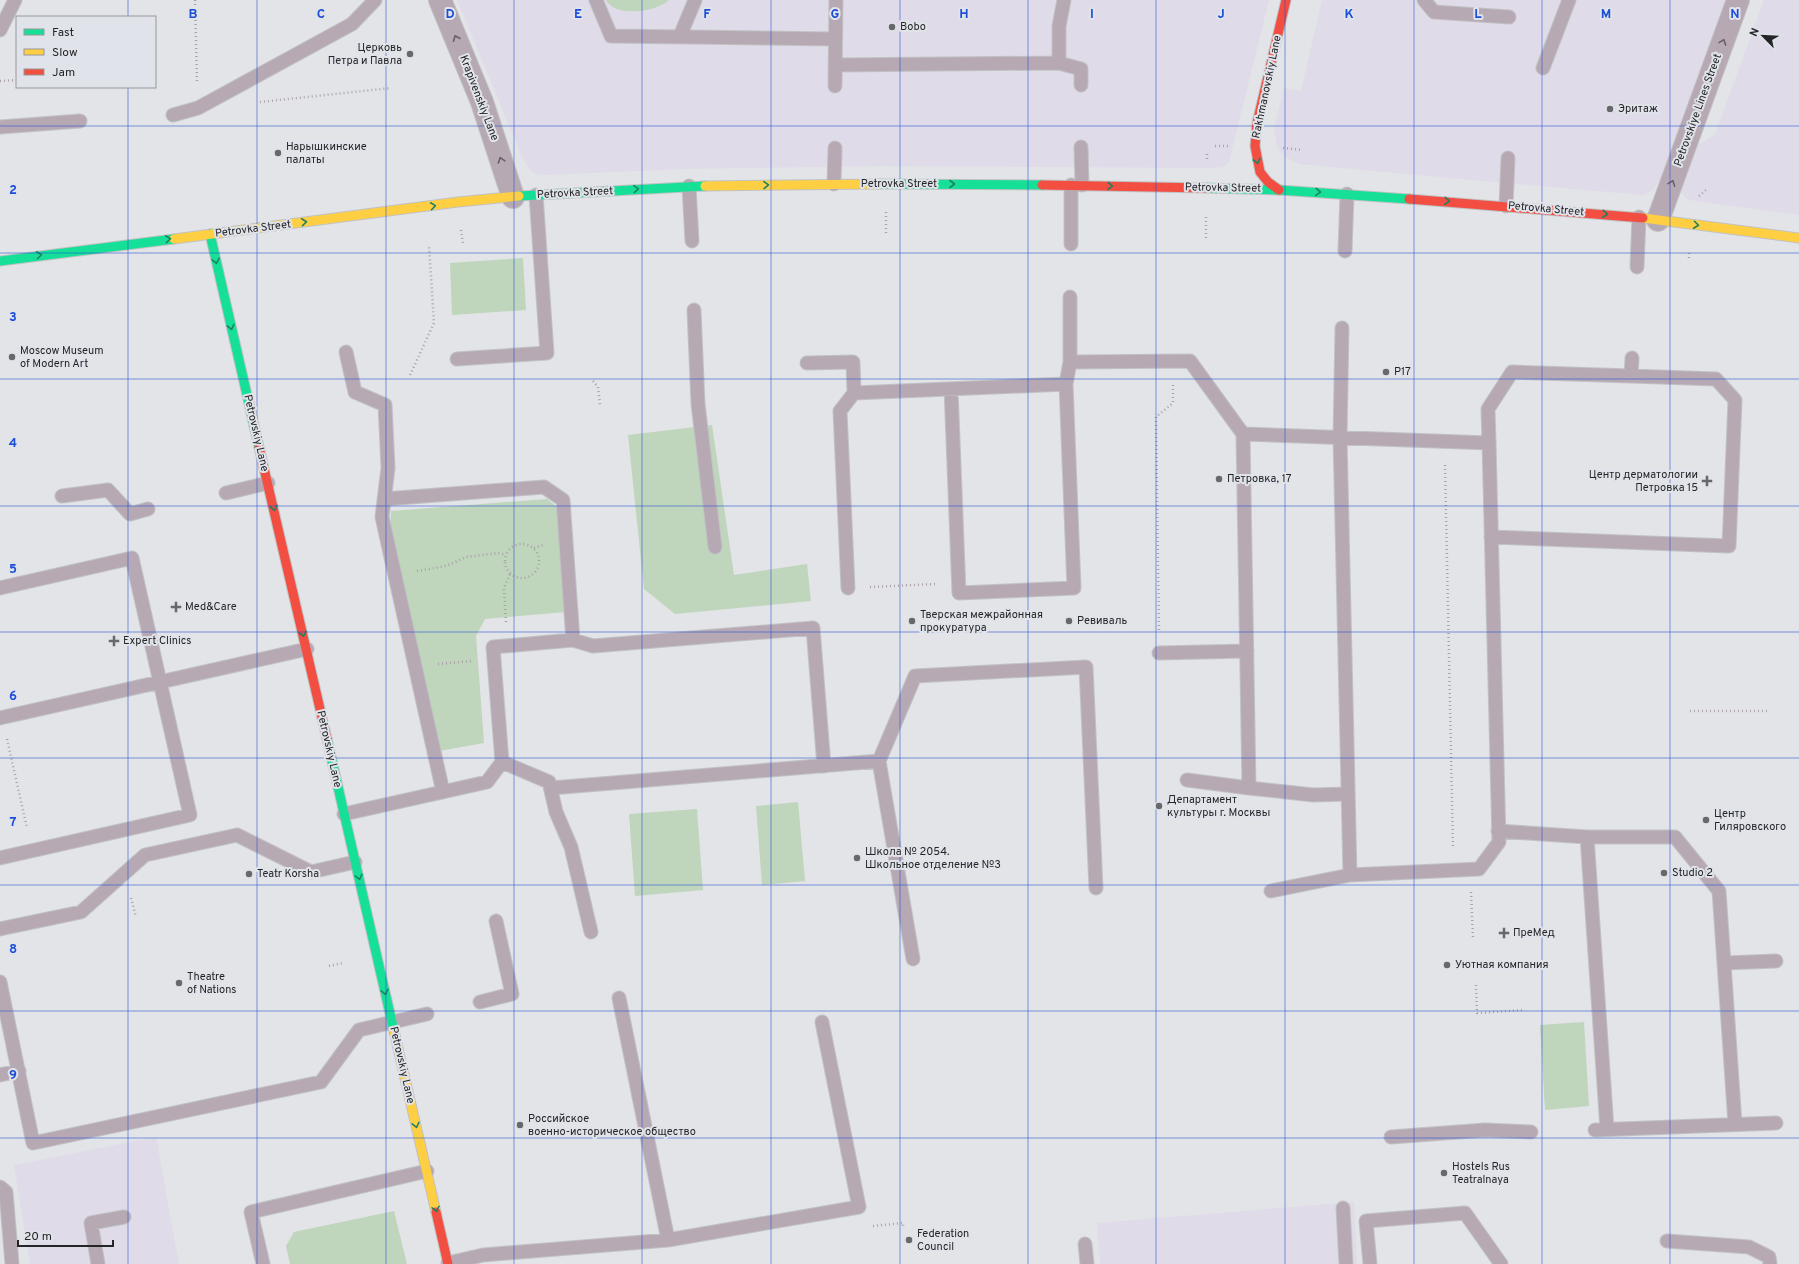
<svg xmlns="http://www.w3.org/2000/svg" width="1799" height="1264" viewBox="0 0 1799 1264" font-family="Overpass,sans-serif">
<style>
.commercial{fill:#e0dbe8}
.green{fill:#bfd5bc}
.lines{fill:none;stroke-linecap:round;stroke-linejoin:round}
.lane-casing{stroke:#c1c2c4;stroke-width:15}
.street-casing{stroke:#c1c2c4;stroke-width:24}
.fast-casing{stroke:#c1c2c4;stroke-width:11}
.slow-casing{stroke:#c1c2c4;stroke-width:11}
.jam-casing{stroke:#c1c2c4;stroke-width:11}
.path{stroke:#aaa2a9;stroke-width:2.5;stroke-dasharray:1 3;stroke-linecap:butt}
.lane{stroke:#b7a9b4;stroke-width:13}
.street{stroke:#b7a9b4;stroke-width:22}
.fast{stroke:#16e098;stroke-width:9}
.slow{stroke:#ffcf43;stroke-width:9}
.jam{stroke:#f24e42;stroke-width:9}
.oneway{stroke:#666066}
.oneway2{stroke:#1d8260}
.grid{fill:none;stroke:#1d4ed8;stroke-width:1;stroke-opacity:0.55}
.poi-dot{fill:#66686a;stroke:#e0e3e9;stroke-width:1.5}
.labels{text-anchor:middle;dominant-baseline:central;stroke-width:4;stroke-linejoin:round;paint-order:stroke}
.poi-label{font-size:11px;fill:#242527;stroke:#e0e3e9;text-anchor:start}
.street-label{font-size:11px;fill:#242527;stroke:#e0e3e9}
.grid-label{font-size:13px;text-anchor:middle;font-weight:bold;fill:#1d4ed8;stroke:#e0e3e9;stroke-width:4;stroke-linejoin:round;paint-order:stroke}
</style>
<rect width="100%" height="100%" fill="#e2e4e7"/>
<!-- commercial -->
<path class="commercial" d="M457,0H1269L1229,162L1224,167L1207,168L885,166L687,169L544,175L534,173L530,170L523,159Z
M1322,0H1725L1661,179L1653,190L1643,195L1470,180L1300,164L1291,160L1282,154L1277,147L1274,129L1284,88L1301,91Z
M1764,0H1799V215L1689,200L1686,198L1680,191L1694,148L1715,134Z
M156,1137L179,1264H30L14,1165Z
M1354,1202L1357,1264H1100L1097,1223Z"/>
<!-- green -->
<path class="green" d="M606,0H669C656,12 616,18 606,0Z
M523,258L526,310L452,315L450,263Z
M712,425L734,575L807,564L811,601L675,614L644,589L628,435Z
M547,499L557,507L565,612L485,619L476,636L484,743L439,751L390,531L391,511Z
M798,802L805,881L762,885L756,806Z
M697,809L703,890L635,896L629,814Z
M1584,1022L1589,1106L1545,1110L1540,1025Z
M394,1211L407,1264H290L286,1246L294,1232Z"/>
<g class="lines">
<defs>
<path id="lane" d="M596,0L611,36L835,39
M1424,0L1434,12L1509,17
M0,30L15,0
M680,36L695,0
M1059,63L1081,69V85
M835,65L1059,63V26L1064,0
M1543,68L1569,0
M835,86L836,0
M173,115L198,108L352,24L375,0
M0,127L80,121
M1081,147L1082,185
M834,184L835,148
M689,186L692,241
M1506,206L1508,158
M1071,244V185
M1345,251L1347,194
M1637,267L1639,217
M694,310L698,404L715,547
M346,352L355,392L385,405L388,468L382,517L443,792
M457,359L547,353L536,195
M1070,362L1190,361L1243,434C1325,437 1407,440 1489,443L1499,842L1479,869L1350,875L1340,437L1342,328
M807,363L853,362L854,393
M951,389L959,593L1074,588L1066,384
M1243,434L1249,788L1313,795L1348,794
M1489,443L1488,409L1512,372L1631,376L1632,358
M226,493L268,483
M62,496L108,490L130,514L148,509
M1491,537L1729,546L1735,400L1716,379L1631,376
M0,588L132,558L190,815L0,858
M848,588L840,411L854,393L1066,384L1070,362V297
M573,640L593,646L813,628L824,766
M1159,653L1247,651
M0,718L307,649
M879,761L915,676L1086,667L1096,888
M502,762L549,782L556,812L571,847L591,932
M1187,780L1249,788
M551,788L879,761L913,959
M344,814L487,782L502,762L493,647L573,640L563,500L544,487L384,499
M1498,831L1587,837H1675L1719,891L1724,963
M1587,837L1607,1129
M1271,891L1350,875
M0,929L81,912L145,855L237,835L311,872L355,862
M0,982L33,1143L321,1082L359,1030L427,1014
M619,998L668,1240
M480,1002L512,994L496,921
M0,1075L19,1071
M1735,1124L1724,963L1776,961
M1595,1130L1776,1123
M1391,1137L1485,1130L1531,1132
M0,1187L6,1192L12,1264
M1343,1208L1346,1264
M1667,1241L1749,1247L1769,1257L1770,1264
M1085,1244L1087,1264
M448,1263L483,1255L668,1240L859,1207L822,1022
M98,1264L91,1223L124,1217
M263,1264L251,1212L427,1171
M1370,1264L1366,1221L1465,1213L1501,1264"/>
<path id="street" d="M440,0L482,102L513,197
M1658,220L1738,0"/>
<path id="fast" d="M880,184L1042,185
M1207,188L1279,190L1409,199
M519,196L705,186
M210,234L259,447
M0,261L174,239
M327,739L394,1031"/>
<path id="slow" d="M705,186L880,184
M1643,218L1799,238
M174,239L458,202L519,196
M394,1031L436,1212"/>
<path id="jam" d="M1042,185L1207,188
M1279,190L1268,182L1260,172L1255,146L1257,123L1286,0
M1409,199L1643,218
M259,447L327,739
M436,1212L448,1264"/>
</defs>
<!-- lane casing -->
<use href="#lane" class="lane-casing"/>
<!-- street casing -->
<use href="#street" class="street-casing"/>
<!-- fast casing -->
<use href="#fast" class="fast-casing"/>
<!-- slow casing -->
<use href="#slow" class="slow-casing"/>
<!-- jam casing -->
<use href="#jam" class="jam-casing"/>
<!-- path -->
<path class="path" d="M195,0L197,82
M0,81L17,80
M260,102L391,88
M1215,146H1228
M1283,148L1303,150
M1207,154V161
M1699,196L1706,190
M886,212V233
M461,230L463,243
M1206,238V216
M1689,258V252
M410,375L434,323L429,246
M593,381L598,387L600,405
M1445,465L1453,848
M505 561a17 17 0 1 1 34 0a17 17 0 1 1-34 0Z
M534,548L543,545
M417,571L446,566L466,557L498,553L506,555
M870,587L935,584
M506,622L504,588L510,574
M1159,630L1156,417L1173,403V385
M438,664L471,661
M1690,711H1767
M7,739L27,828
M1471,892L1473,938
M131,898L136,917
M329,966L343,963
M1476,985L1477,1013L1523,1010
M873,1226L903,1223V1228"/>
<!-- lane -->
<use href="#lane" class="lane"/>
<!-- street -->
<use href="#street" class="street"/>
<!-- fast -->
<use href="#fast" class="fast"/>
<!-- slow -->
<use href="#slow" class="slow"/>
<!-- jam -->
<use href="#jam" class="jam"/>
</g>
<!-- one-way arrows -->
<defs><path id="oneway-chevron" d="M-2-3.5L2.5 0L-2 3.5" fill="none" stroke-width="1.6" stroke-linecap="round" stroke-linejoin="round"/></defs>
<g class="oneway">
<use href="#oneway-chevron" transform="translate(456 38) rotate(-113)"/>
<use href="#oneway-chevron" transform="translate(1723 42) rotate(-70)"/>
<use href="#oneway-chevron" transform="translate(501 160) rotate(-108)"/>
<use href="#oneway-chevron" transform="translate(1672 183) rotate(-69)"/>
</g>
<g class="oneway2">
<use href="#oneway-chevron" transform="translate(1257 161) rotate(76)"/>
<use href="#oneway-chevron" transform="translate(952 184)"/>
<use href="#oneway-chevron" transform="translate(766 185) rotate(-1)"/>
<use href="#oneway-chevron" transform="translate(1110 186) rotate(1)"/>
<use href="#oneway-chevron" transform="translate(636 189) rotate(-3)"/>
<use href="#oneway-chevron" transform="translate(1318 192) rotate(3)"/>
<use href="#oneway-chevron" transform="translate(1447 201) rotate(4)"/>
<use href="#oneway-chevron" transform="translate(433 206) rotate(-8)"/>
<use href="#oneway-chevron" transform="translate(1605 214) rotate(5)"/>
<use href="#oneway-chevron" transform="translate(304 222) rotate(-7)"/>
<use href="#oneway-chevron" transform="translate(1696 225) rotate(7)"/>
<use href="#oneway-chevron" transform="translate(168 239) rotate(-6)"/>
<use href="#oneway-chevron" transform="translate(39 255) rotate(-7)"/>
<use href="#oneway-chevron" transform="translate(216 261) rotate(78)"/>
<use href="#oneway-chevron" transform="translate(231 327) rotate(77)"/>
<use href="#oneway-chevron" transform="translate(274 508) rotate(77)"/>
<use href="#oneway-chevron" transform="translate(303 634) rotate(77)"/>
<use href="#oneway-chevron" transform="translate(359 877) rotate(77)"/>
<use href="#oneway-chevron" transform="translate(385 992) rotate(77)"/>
<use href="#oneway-chevron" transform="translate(416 1125) rotate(77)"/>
<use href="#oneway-chevron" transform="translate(436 1209) rotate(77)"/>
</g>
<!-- grid -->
<path class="grid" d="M128,0V17M257,0V1264M386,0V1264M514,0V1264M642,0V1264M771,0V1264M900,0V1264M1028,0V1264M1156,0V1264M1285,0V1264M1414,0V1264M1542,0V1264M1670,0V1264M128,87V1264M0,126H1799M0,253H1799M0,379H1799M0,506H1799M0,632H1799M0,758H1799M0,885H1799M0,1011H1799M0,1138H1799"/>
<!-- markers -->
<g class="poi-dot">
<circle cx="892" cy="27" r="4"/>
<circle cx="410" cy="54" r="4"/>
<circle cx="1610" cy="109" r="4"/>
<circle cx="278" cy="153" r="4"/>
<circle cx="12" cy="357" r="4"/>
<circle cx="1386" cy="372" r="4"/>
<circle cx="1219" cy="479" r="4"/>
<path d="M1705 475h4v4h4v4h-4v4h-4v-4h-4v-4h4z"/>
<path d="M174 601h4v4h4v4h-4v4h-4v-4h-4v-4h4z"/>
<circle cx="912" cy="621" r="4"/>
<circle cx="1069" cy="621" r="4"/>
<path d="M112 635h4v4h4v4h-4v4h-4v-4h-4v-4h4z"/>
<circle cx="1159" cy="806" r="4"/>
<circle cx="1706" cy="820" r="4"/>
<circle cx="857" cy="858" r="4"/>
<circle cx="1664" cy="873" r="4"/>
<circle cx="249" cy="874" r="4"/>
<path d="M1502 927h4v4h4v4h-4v4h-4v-4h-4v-4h4z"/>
<circle cx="1447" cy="965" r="4"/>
<circle cx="179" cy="983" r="4"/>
<circle cx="520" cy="1125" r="4"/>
<circle cx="1444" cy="1173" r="4"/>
<circle cx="909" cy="1240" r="4"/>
</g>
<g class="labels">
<!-- poi labels -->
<g class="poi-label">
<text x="900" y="27">Bobo</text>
<text x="402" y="48" text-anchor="end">Церковь<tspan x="402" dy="13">Петра и Павла</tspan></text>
<text x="1618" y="109">Эритаж</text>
<text x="286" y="147">Нарышкинские<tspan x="286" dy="13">палаты</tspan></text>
<text x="20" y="351">Moscow Museum<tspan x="20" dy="13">of Modern Art</tspan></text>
<text x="1394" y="372">P17</text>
<text x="1698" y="475" text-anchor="end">Центр дерматологии<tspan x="1698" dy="13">Петровка 15</tspan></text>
<text x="1227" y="479">Петровка, 17</text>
<text x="185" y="607">Med&amp;Care</text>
<text x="920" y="615">Тверская межрайонная<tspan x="920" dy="13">прокуратура</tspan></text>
<text x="1077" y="621">Ревиваль</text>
<text x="123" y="641">Expert Clinics</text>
<text x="1167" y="800">Департамент<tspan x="1167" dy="13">культуры г. Москвы</tspan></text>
<text x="1714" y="814">Центр<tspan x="1714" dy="13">Гиляровского</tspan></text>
<text x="865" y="852">Школа № 2054.<tspan x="865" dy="13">Школьное отделение №3</tspan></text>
<text x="1672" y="873">Studio 2</text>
<text x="257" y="874">Teatr Korsha</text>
<text x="1513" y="933">ПреМед</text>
<text x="1455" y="965">Уютная компания</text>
<text x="187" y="977">Theatre<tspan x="187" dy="13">of Nations</tspan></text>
<text x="528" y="1119">Российское<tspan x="528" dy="13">военно-историческое общество</tspan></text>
<text x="1452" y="1167">Hostels Rus<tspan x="1452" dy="13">Teatralnaya</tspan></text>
<text x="917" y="1234">Federation<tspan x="917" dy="13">Council</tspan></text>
</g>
<!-- street labels -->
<g class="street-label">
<text transform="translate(1267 87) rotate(-78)">Rakhmanovskiy Lane</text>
<text transform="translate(479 98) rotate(69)">Krapivenskiy Lane</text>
<text transform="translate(1698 110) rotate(-70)">Petrovskiye Lines Street</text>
<text x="899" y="184">Petrovka Street</text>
<text transform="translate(1223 188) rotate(1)">Petrovka Street</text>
<text transform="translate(575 193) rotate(-3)">Petrovka Street</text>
<text transform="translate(1546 209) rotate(5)">Petrovka Street</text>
<text transform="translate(253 229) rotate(-7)">Petrovka Street</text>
<text transform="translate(256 433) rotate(77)">Petrovskiy Lane</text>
<text transform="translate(329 749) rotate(77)">Petrovskiy Lane</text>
<text transform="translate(402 1065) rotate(77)">Petrovskiy Lane</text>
</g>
</g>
<g class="grid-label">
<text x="193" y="18">B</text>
<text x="321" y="18">C</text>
<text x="450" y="18">D</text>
<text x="578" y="18">E</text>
<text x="707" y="18">F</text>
<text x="835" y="18">G</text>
<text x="964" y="18">H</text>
<text x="1092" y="18">I</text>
<text x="1221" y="18">J</text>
<text x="1349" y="18">K</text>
<text x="1478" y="18">L</text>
<text x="1606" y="18">M</text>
<text x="1735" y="18">N</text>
<text x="13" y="194">2</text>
<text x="13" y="321">3</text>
<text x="13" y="447">4</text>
<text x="13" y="573">5</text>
<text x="13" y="700">6</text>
<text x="13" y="826">7</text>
<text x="13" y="953">8</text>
<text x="13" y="1079">9</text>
</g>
<!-- legend -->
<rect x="16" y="16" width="140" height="72" fill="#e0e3e9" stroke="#95979b"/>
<rect x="24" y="29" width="20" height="6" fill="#16e098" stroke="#95979b"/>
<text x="52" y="36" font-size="12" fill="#242527">Fast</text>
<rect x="24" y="49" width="20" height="6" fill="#ffcf43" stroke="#95979b"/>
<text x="52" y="56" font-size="12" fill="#242527">Slow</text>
<rect x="24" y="69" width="20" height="6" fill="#f24e42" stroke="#95979b"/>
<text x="52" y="76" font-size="12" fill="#242527">Jam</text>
<!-- north arrow -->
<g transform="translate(1763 36) rotate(294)" stroke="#e0e3e9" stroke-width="3" paint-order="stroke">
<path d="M0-3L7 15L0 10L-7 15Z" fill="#242527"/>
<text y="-6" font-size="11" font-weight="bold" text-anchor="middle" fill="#242527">N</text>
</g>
<!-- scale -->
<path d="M18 1240v6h95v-6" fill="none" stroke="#242527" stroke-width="2"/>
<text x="24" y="1240" font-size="12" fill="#242527" stroke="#e0e3e9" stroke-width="3" paint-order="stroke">20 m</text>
</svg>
